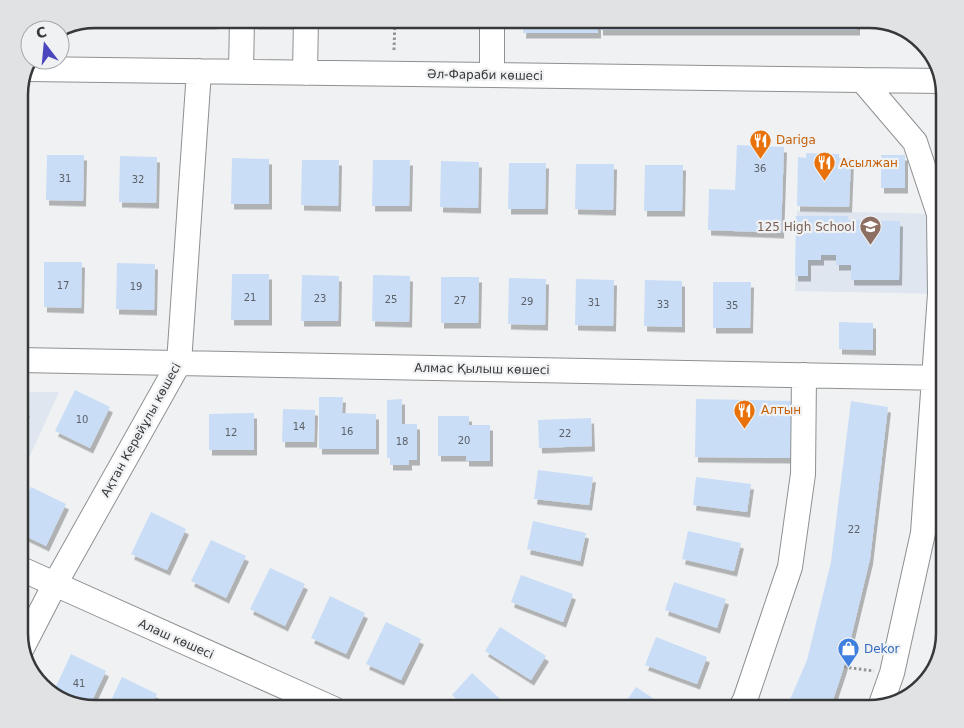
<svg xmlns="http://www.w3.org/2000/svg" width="964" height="728" viewBox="0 0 964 728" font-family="'DejaVu Sans',sans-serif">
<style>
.built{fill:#dfe6ef}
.building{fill:#caddf6;filter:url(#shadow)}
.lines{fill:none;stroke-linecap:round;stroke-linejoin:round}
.minor-casing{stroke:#8e9092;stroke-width:26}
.path{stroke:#949597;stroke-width:3;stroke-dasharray:2.5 2.5;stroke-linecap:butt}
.minor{stroke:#fff;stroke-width:24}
.labels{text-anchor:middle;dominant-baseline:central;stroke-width:4.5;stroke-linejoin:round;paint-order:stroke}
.number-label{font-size:10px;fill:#5c6168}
.street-label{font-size:12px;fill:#373839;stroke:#eff1f3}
.food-label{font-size:12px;fill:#c56008;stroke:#eff1f3;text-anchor:start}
.education-label{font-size:12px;fill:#785e54;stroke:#eff1f3;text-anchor:end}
.shop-label{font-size:12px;fill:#366cbe;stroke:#eff1f3;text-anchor:start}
.rim{fill:none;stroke:#373839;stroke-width:2.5}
</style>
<defs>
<filter id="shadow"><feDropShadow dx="3" dy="5.5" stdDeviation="0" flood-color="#0004"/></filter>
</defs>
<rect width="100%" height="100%" fill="#eff1f3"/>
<!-- built -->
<path class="built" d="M797,211L945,214V294L795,291Z
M19,392H59L23,471L19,470Z"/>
<!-- building -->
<path class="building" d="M95,19H214V24H82Z
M255,19H297V24H255Z
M524,19H598V33H523Z
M600,19H869L870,21H857V30H600Z
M737,145L784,147L781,233L708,230L709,189L735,190Z
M806,153L839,154V158H851L849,207L797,206L798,157L806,158Z
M47,155H84L83,201L46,200Z
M881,155H905V188H881Z
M120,156L157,157L156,203L119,202Z
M232,158L269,159V204H231Z
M302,160H339L338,206L301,205Z
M373,160H410L409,206H372Z
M441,161L479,162L478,208L440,207Z
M509,163H546L545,209H508Z
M576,164H614L613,210L575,209Z
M645,165H683L682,211H644Z
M796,216H848V220L900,221L899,280H851V265H836V255H821V260H808V276H795Z
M44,262H82L81,308L44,307Z
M117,263L155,264L154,310L116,309Z
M232,274H269V320H231Z
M302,275L339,276L338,321H301Z
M373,275L410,276L409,322L372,321Z
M441,277H479L478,323H441Z
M509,278L546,279L545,325L508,324Z
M576,279L614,280L613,326L575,325Z
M645,280L682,281V327L644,326Z
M713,282H751L750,328H713Z
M839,322L873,323V350L839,349Z
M75,390L110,407L90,448L55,431Z
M319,397H343L342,413L376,414V449H319Z
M402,399V424H417V460H409V465H390V458H387V400Z
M696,399L795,401L794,458L695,457Z
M851,401L888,407L870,559L844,667L830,709H786L807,660L831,562Z
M19,407L27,411L19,428Z
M283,409L315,410L314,442H282Z
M254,413V450H209V414Z
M438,416H469V425H490V461H466V456H438Z
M591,418L592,446L539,448L538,420Z
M538,470L593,477L589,505L534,499Z
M696,477L751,484L747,512L693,505Z
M31,487L66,504L46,546L19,533V512Z
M151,512L186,529L167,570L131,554Z
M533,521L586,533L580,561L527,549Z
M688,531L741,543L734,571L682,559Z
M211,540L246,556L226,598L191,581Z
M270,568L305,584L285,626L250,609Z
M521,575L573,594L563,622L511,602Z
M674,582L726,599L717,628L665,610Z
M330,596L365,613L346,654L311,638Z
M386,622L421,639L401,680L366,664Z
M500,627L546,656L531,680L485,651Z
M656,637L707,657L697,684L645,665Z
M71,654L106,671L89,707L52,695Z
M472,673L511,709H467L452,695Z
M122,677L157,694L150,709H107Z
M636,687L669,709H621Z
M173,701L189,709H169Z"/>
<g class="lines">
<defs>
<path id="minor" d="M29,69L942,81
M241,72L242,19
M305,73L306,19
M492,75V19
M862,80L915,142L939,214L940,294L923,533L892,673L880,707
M19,360L945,378
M19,568L334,709
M22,648L55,584L179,363L199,71
M740,709L745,700L790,567L803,474L804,375"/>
</defs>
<!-- minor casing -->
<use href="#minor" class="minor-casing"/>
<!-- path -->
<path class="path" d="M340,23H394L411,19
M394,50L395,19
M844,667L874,671"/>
<!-- minor -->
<use href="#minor" class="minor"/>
</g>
<!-- icons -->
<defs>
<symbol id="restaurant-pin" viewBox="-11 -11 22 30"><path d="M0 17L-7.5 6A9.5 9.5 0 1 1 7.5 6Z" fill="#e8710a" stroke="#eff1f3"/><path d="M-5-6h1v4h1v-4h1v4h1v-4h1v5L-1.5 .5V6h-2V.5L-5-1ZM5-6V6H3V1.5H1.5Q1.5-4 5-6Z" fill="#fff"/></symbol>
<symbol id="school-pin" viewBox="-11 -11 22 30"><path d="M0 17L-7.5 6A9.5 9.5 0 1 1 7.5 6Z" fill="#8d6e63" stroke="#eff1f3"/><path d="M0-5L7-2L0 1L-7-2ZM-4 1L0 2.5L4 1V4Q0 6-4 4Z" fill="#fff"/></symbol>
<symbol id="shop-pin" viewBox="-11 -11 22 30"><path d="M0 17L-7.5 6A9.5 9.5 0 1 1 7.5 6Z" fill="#3f7fe0" stroke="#eff1f3"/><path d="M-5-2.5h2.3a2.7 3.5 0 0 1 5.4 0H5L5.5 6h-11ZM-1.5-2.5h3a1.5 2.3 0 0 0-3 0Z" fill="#fff"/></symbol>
</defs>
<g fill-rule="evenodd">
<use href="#restaurant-pin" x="748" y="128" width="25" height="34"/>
<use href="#restaurant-pin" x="812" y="150" width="25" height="34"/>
<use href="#school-pin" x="858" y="214" width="25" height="34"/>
<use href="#restaurant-pin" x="732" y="398" width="25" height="34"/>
<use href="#shop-pin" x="836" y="636" width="25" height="34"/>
</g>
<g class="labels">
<!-- number labels -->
<g class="number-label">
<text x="760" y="168">36</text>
<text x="65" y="178">31</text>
<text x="138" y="179">32</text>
<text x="63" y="285">17</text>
<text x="136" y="286">19</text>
<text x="250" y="297">21</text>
<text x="320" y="298">23</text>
<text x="391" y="299">25</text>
<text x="460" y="300">27</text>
<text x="527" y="301">29</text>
<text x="594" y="302">31</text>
<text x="663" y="304">33</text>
<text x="732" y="305">35</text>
<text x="82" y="419">10</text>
<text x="299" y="426">14</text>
<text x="347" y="431">16</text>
<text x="231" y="432">12</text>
<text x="565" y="433">22</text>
<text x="464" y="440">20</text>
<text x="402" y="441">18</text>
<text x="854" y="529">22</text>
<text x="79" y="683">41</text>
</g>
<!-- street labels -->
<g class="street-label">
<text transform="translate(485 75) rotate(1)">Әл-Фараби көшесі</text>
<text transform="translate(482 369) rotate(1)">Алмас Қылыш көшесі</text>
<text transform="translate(141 430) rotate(-61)">Ақтан Керейұлы көшесі</text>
<text transform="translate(176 639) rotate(24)">Алаш көшесі</text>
</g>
<!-- food labels -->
<g class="food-label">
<text x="776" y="140">Dariga</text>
<text x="840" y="163">Асылжан</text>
<text x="761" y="410">Алтын</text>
</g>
<!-- education labels -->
<g class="education-label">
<text x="855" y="227">125 High School</text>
</g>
<!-- shop labels -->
<g class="shop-label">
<text x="864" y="649">Dekor</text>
</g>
</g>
<!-- crop -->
<path d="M0 0H964V728H0ZM95 28H869A67 67 0 0 1 936 95V633A67 67 0 0 1 869 700H95A67 67 0 0 1 28 633V95A67 67 0 0 1 95 28Z" fill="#e0e2e4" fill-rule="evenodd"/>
<path class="rim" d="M95 28H869A67 67 0 0 1 936 95V633A67 67 0 0 1 869 700H95A67 67 0 0 1 28 633V95A67 67 0 0 1 95 28Z"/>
<!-- north arrow -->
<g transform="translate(45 45) rotate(344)"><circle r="24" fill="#eff1f3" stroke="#a5a7a9"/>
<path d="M0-4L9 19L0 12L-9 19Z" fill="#4b46bd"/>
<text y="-8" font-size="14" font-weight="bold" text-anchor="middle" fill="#373839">С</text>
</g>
</svg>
